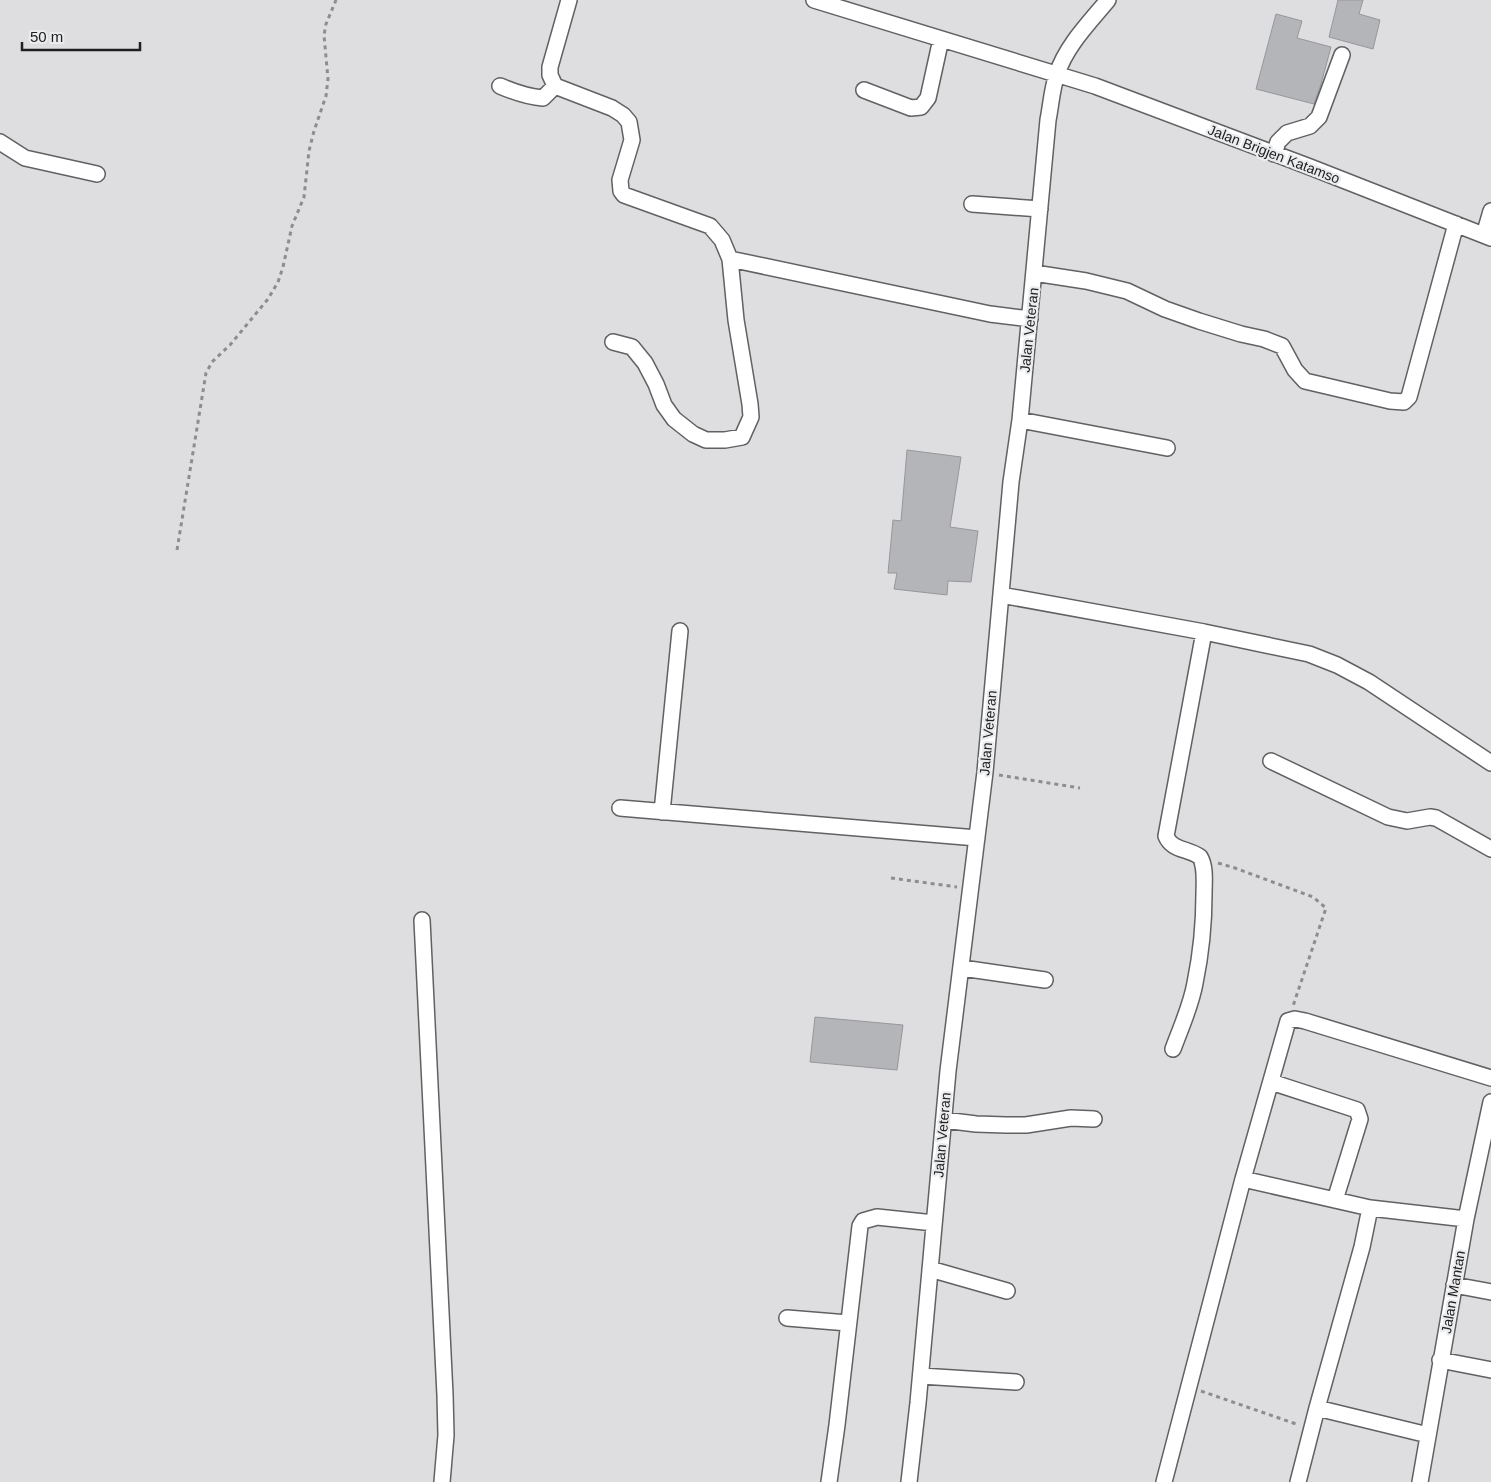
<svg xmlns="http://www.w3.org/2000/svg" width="1491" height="1482" viewBox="0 0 1491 1482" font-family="Helvetica,sans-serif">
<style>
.building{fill:#b4b5b8;stroke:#97979a}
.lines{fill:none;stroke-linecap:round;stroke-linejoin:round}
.minor-casing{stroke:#606163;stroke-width:18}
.path{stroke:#8d8d8f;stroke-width:3;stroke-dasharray:4 4;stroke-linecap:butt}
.minor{stroke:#fff;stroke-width:15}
.labels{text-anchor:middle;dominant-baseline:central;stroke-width:4.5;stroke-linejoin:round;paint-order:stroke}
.street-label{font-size:14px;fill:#202021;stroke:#ebecee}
</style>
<rect width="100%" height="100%" fill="#dedee1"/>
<!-- building -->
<path class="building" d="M1338,0H1363L1359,14L1380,20L1373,49L1329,37Z
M1276,14L1302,21L1297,38L1331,47L1321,84L1314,104L1256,89Z
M907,450L961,457L950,527L978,531L971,582L948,581L947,595L894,589L897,573H888L893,520L901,521Z
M815,1017L903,1025L897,1070L810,1062Z"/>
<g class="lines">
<defs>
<path id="minor" d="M569,0L550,67V75L555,86L612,108L623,115L629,122L632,140L620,180L621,191L624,195L710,226L722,240L730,259L736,320L750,404L751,417L742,437L725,440H706L693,434L674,419L664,405L656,384L645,363L632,347L613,342
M814,0L1095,86L1310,167L1491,238
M500,86C514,92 528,97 543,98L555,86
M864,90L911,108L921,107L928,98L941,39
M0,142L25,158L97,174
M1274,154L1278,142L1287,133L1310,126L1319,117L1342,55
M972,204L1040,209
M1484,235L1491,211
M730,259L990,314L1030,319
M1034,273L1086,281L1127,291L1165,309L1199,321L1241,334L1264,339L1282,346L1295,370L1305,381L1390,401L1404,402L1409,397L1456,224
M1020,420L1167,448
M1001,595L1204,632L1309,654L1337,665L1369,682L1491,763
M1271,761L1388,817L1407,821L1430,817L1436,818L1491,849
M620,808L977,838
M662,812L680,631
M422,920L445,1395L446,1435L442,1482
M962,968L1045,980
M1173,1049C1181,1027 1191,1006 1195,983C1201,954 1204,924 1204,894C1204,883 1206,867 1200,857C1188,848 1172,851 1166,836L1204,632
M1271,1082L1357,1110L1360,1119L1335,1200
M944,1120L976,1124L1006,1125H1026L1071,1118L1094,1119
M1243,1179L1370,1208L1362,1247L1317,1408L1298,1482
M1370,1208L1466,1219
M930,1269L1007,1291
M1454,1285L1491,1292
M787,1318L848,1323
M1440,1360L1491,1370
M921,1376L1016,1382
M1317,1408L1428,1435
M829,1482L837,1425L860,1226L863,1221L877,1217L934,1223
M909,1482L918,1403L948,1071L985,772L1011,482L1020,420L1048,120C1051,105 1052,88 1057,74C1066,46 1089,23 1108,0
M1164,1482L1243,1179L1288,1021L1295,1019L1305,1021L1491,1078
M1420,1482L1466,1219L1491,1102"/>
</defs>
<!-- minor casing -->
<use href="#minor" class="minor-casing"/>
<!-- path -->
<path class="path" d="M177,550L206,373L212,362L230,345L268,299L278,282L283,267L292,226L304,197L309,151L314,131L326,96L328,79L324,35L326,24L336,0
M999,775L1080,788
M1218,863L1235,868L1313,897L1326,908L1293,1006
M891,878L957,887
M1201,1391L1299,1425"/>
<!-- minor -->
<use href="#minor" class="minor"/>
</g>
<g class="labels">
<!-- street labels -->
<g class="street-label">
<text transform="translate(1274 154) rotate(21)">Jalan Brigjen Katamso</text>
<text transform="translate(1029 330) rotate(-84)">Jalan Veteran</text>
<text transform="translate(988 733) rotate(-85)">Jalan Veteran</text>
<text transform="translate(942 1135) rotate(-85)">Jalan Veteran</text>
<text transform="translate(1453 1292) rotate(-80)">Jalan Mantan</text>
</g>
</g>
<!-- scale -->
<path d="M22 42v8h118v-8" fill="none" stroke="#202021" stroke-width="2.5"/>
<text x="30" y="42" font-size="15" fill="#202021" stroke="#ebecee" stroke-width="4" paint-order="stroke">50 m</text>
</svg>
